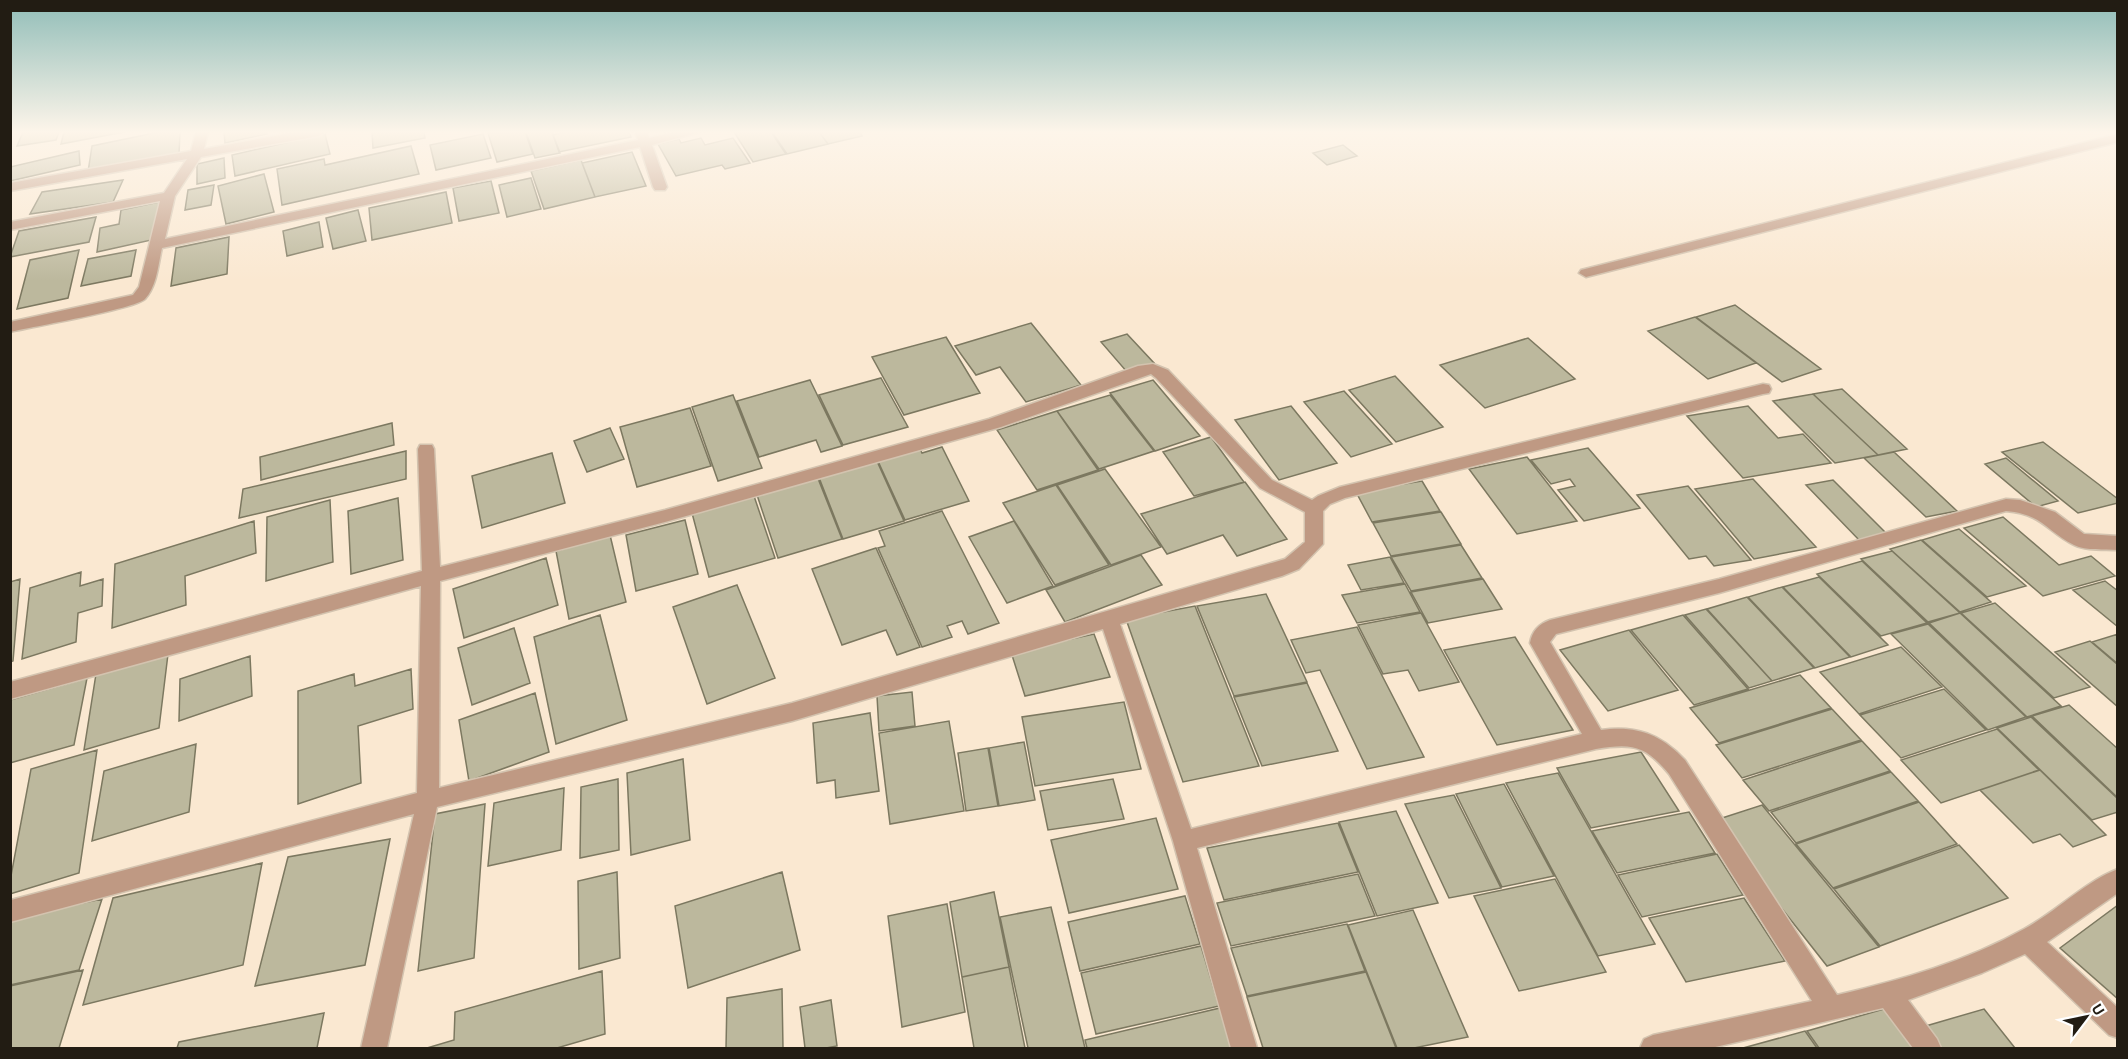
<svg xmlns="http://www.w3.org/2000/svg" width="2128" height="1059" viewBox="0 0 2128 1059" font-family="'Alegreya Sans',sans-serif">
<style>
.building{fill:#bcb89d;stroke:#7c7860;stroke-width:1.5}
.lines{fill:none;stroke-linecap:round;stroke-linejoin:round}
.lane-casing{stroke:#d3c3af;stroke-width:3}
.street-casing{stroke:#d3c3af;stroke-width:3}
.lane{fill:#bf9983;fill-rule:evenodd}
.street{fill:#bf9983;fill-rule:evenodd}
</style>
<rect width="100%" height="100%" fill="#fae8d1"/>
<!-- building -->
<path class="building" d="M23,132H59L56,140L17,146Z
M64,132H124L61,144Z
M159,132H180L179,154L88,172L92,146Z
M224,132H267V134L225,143Z
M372,132H424L425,138L373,148Z
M525,132L533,154L497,162L488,133Z
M526,132H552L560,153L535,158Z
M566,132H629L631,137L559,152L553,135Z
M734,132H771L786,154L753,162Z
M772,132H819L828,144L787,154Z
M819,132H860L862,136L828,144Z
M325,134L330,154L235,176L232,155Z
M483,134L491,158L436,170L430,145Z
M701,138L705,145L733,138L750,163L725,169L722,165L676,176L658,144L679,139L681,143Z
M1343,145L1357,156L1327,165L1313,153Z
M411,146L419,174L282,205L277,169L324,159L325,165Z
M79,151L80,165L10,181V167Z
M632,152L646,186L595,197L582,163Z
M224,158L225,178L197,184V164Z
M581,160L595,197L544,209L531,171Z
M264,174L274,212L226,224L218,186Z
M531,178L541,209L507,217L499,185Z
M123,180L113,202L30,214L42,192Z
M491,181L499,213L459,221L453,188Z
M214,185L211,205L185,210L188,190Z
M446,192L452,223L372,240L369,208Z
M159,202L156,239L97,252L100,228L119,224L121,210Z
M358,210L366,241L333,249L326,218Z
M96,217L89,242L10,257L19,231Z
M319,222L323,247L287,256L283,231Z
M229,237L227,274L171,286L176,248Z
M79,250L68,298L17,309L30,260Z
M136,250L131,276L81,286L88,259Z
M1735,305L1821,369L1782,382L1696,317Z
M1695,317L1756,363L1708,379L1648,331Z
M1031,323L1081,385L1026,402L1000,367L976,375L955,346Z
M1127,334L1154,363L1127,372L1101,342Z
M946,337L980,393L904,415L872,357Z
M1528,338L1575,379L1485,408L1440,365Z
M1395,376L1443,427L1396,442L1349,390Z
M881,378L908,427L843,445L819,395Z
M810,380L842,446L821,452L816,440L759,457L737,401Z
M1153,380L1200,436L1155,451L1110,393Z
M1842,389L1907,449L1878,455L1813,394Z
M1344,391L1392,444L1351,457L1304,402Z
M1813,394L1878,455L1835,463L1773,401Z
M733,395L762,468L718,481L692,407Z
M1110,395L1154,451L1099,469L1057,411Z
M1291,406L1337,463L1279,480L1235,420Z
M1748,406L1778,438L1803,434L1831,463L1743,478L1687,416Z
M690,408L711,466L637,487L620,427Z
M1057,411L1098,470L1037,490L997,430Z
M392,423L394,445L261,480L260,457Z
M610,428L624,459L587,472L574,441Z
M1211,437L1244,482L1194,496L1163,452Z
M2043,442L2118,499V503L2078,513L2002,452Z
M919,447L922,453L942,447L969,501L905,520L877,459Z
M1588,448L1640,508L1584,521L1558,490L1575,486L1570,479L1551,484L1531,460Z
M406,451V479L239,518L243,489Z
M1894,452L1957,511L1926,517L1864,458Z
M552,453L565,503L482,528L472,476Z
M1527,457L1577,521L1517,534L1469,469Z
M2006,458L2058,501L2036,507L1985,464Z
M876,459L904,521L843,539L818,475Z
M1105,469L1161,547L1111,565L1057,485Z
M817,476L842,539L778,558L756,492Z
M1753,479L1816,547L1754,559L1695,489Z
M1833,480L1888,535L1860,541L1806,485Z
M1422,481L1440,511L1372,522L1356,492Z
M1245,482L1287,539L1237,556L1223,535L1167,554L1141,514Z
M1056,485L1109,565L1055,585L1003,503Z
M1688,486L1751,560L1714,566L1706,556L1689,559L1637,495Z
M754,496L775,558L709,577L692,513Z
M398,498L403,560L351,574L348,511Z
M330,500L333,562L266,581L267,517Z
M942,511L999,623L968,634L962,621L947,626L952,637L922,647L878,548L885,546L879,531Z
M1441,512L1461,544L1391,556L1373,523Z
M2003,517L2059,565L2091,556L2115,576L2043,596L1964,528Z
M685,520L698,574L636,591L626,535Z
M254,521L256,553L185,576L186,605L112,628L115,564Z
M1014,521L1053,586L1007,603L969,537Z
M1959,529L2026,586L1987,597L1922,540Z
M610,535L626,602L569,619L556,551Z
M1921,540L1991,602L1960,612L1890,549Z
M1461,545L1482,578L1411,591L1391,557Z
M876,548L920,647L897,655L886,630L842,645L812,569Z
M1892,551L1960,613L1928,622L1861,559Z
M1141,555L1162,585L1065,622L1046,590Z
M1390,557L1404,583L1361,590L1348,565Z
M546,558L558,605L464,638L453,589Z
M1862,561L1927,623L1881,636L1817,574Z
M81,572L80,586L103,579L102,606L78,613L76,642L22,659L30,588Z
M1819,577L1888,645L1851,657L1783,587Z
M20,579L13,661L10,662V582Z
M1483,579L1502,609L1428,623L1411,592Z
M2105,581L2118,591V627L2073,590Z
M1405,584L1420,612L1357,623L1342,595Z
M737,585L775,678L707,704L673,607Z
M1782,587L1850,657L1815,668L1748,597Z
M1266,594L1307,682L1234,696L1197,606Z
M1747,597L1814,668L1772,681L1707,609Z
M1995,603L2090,687L2054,698L1961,613Z
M1195,606L1259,766L1183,782L1126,619Z
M1706,609L1772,681L1749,688L1685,615Z
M1421,613L1459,682L1419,691L1408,670L1383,674L1358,625Z
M1960,613L2061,706L2027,717L1929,623Z
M600,615L627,720L556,744L534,637Z
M1683,615L1748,689L1694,705L1631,630Z
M1928,624L2026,717L1988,730L1891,634Z
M1357,627L1424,757L1367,769L1320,670L1306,673L1291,640Z
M514,628L530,683L472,705L458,648Z
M1629,630L1678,690L1608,711L1560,650Z
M1094,634L1110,677L1025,696L1011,652Z
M2118,634V664L2092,642Z
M1515,637L1573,730L1497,745L1444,650Z
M2090,641L2118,665V707L2055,652Z
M1901,647L1942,687L1859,714L1820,672Z
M168,654L159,728L84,750L96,674Z
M250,656L252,696L179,721L180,679Z
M411,669L413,709L358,726L361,783L298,804V691L354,674L355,686Z
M1800,675L1831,708L1719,743L1690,708Z
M87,678L74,745L10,763V700Z
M1307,683L1338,751L1262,766L1234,697Z
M1944,689L1986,730L1901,758L1860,715Z
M912,692L915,726L879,731L877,696Z
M535,693L549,752L469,781L459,720Z
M1124,702L1141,769L1035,786L1022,717Z
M2069,705L2118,749V798L2032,716Z
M1832,709L1861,740L1742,778L1716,745Z
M870,713L879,791L836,798L835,780L817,783L813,723Z
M2031,717L2118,799V812L2092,820L1997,728Z
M949,721L964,811L890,824L879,733Z
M1997,729L2039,770L1941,803L1901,760Z
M1862,741L1890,771L1769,811L1743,780Z
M1024,742L1035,800L999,806L989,748Z
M196,744L189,812L92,841L104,771Z
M988,748L998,806L966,811L958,753Z
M97,750L79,873L10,894V881L31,769Z
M1641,752L1679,811L1591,828L1557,768Z
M683,759L690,840L631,855L627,773Z
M2040,770L2106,835L2073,847L2060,834L2033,843L1980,790Z
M1891,772L1918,801L1796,843L1771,812Z
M1558,773L1655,944L1598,956L1506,783Z
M618,779L619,850L580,858L581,787Z
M1113,779L1124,819L1048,830L1040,791Z
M1504,784L1554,876L1502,887L1456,794Z
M564,788L561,850L488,866L494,803Z
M1454,795L1501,888L1449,898L1405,804Z
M1919,802L1957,844L1833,888L1796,844Z
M485,804L474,958L418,971L435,814Z
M1762,805L1879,947L1827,966L1713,821Z
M1396,811L1438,903L1377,916L1339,822Z
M1689,812L1715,853L1617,873L1592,831Z
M1156,818L1178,889L1069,913L1051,840Z
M1338,823L1358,872L1224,900L1207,848Z
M390,839L365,965L255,986L288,857Z
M1959,845L2008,898L1880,946L1834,889Z
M1717,854L1743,895L1642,917L1618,875Z
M262,863L243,965L83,1005L113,898Z
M617,872L620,958L579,969L578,881Z
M782,872L800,950L688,988L675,906Z
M1358,874L1375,916L1231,946L1217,903Z
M1555,879L1606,972L1519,991L1474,896Z
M994,892L1009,967L962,977L950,902Z
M1185,896L1200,944L1080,971L1068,922Z
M1744,898L1785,961L1686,982L1649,918Z
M102,899L79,970L10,985V918Z
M947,904L965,1012L902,1027L888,916Z
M2118,905V999L2060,948Z
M1051,907L1085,1048H1028L1000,917Z
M1413,910L1468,1037L1414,1048H1397L1348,925Z
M1347,924L1365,971L1247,996L1231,948Z
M1201,946L1219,1006L1096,1034L1081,973Z
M1009,967L1025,1048H974L962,977Z
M83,970L59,1048H10V986Z
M602,971L605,1034L557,1048H427L454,1040L455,1012Z
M1366,972L1396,1048H1263L1247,997Z
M782,989L783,1048H726L727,998Z
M831,1000L837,1046L826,1048H805L800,1007Z
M1891,1007L1921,1048H1819L1807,1031Z
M1220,1008L1233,1048H1087L1085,1040Z
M1984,1009L2015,1048H1934L1919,1028Z
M324,1013L317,1048H177L179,1042Z
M1805,1031L1817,1048H1743Z"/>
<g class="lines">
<defs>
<path id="lane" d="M2118,134V142L1586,277L1579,273L1581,270Z"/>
<path id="street" d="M196,132H208L204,149L296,132H325L319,136L201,157L175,196L165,239L638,140L635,132H647L649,138L675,132H700L652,145L667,187L665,190H655L653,187L640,147L162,248C158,265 157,286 145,299C135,309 31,327 10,332V322L133,295L139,287L160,201L10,230V222L164,193L187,159L10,191V183L191,151Z
M1153,364L1168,370L1272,480L1312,500L1318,496L1340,487L1763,384L1769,385L1771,389L1769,393L1763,394L1345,498L1330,504L1323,511V544L1299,569L1282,576L1120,624L1191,829L1582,734L1530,643C1532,631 1539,624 1550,620L1719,579L2006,499L2020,500L2055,512L2084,534L2118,536V550C2105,549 2086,551 2074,545C2047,532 2043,514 2006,511L1719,593L1556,634L1550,642L1601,730C1636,725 1661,734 1685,760L1837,995C1901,980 1967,961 2024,929C2056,912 2084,882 2118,869V893L2047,942L2118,1008V1038L2109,1035L2025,954L1982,973L1908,1000L1937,1039L1941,1048H1913L1883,1008L1711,1048H1640L1644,1039L1653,1035L1812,1001L1669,774C1645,745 1632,743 1596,749L1197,848L1257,1048H1231L1173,841L1103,629L792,721L437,807L387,1048H361L414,814L10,922L11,900L417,793L421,586L10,699V682L422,571L418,449L420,445H432L434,449L440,567L665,510L989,419L1138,366ZM1151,374L1156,378L1260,488L1305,512V542L1285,559L792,703L439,788L440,581L665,522L1001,427Z"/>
</defs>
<!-- lane casing -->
<use href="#lane" class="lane-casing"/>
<!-- street casing -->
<use href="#street" class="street-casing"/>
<!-- lane -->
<use href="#lane" class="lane"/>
<!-- street -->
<use href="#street" class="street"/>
</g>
<!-- sky -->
<linearGradient id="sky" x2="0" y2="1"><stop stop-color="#91bdb8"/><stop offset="0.47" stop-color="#fdf5ea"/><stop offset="1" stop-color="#fdf5ea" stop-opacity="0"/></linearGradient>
<rect width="2128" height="281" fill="url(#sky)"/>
<!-- border -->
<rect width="2128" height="1059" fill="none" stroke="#221c13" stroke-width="24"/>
<!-- north arrow -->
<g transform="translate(2086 1017) rotate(58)" stroke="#ffffff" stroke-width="4.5" paint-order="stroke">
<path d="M0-4.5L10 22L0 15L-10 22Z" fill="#221c13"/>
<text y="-9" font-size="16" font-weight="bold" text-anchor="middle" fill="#221c13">U</text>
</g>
</svg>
